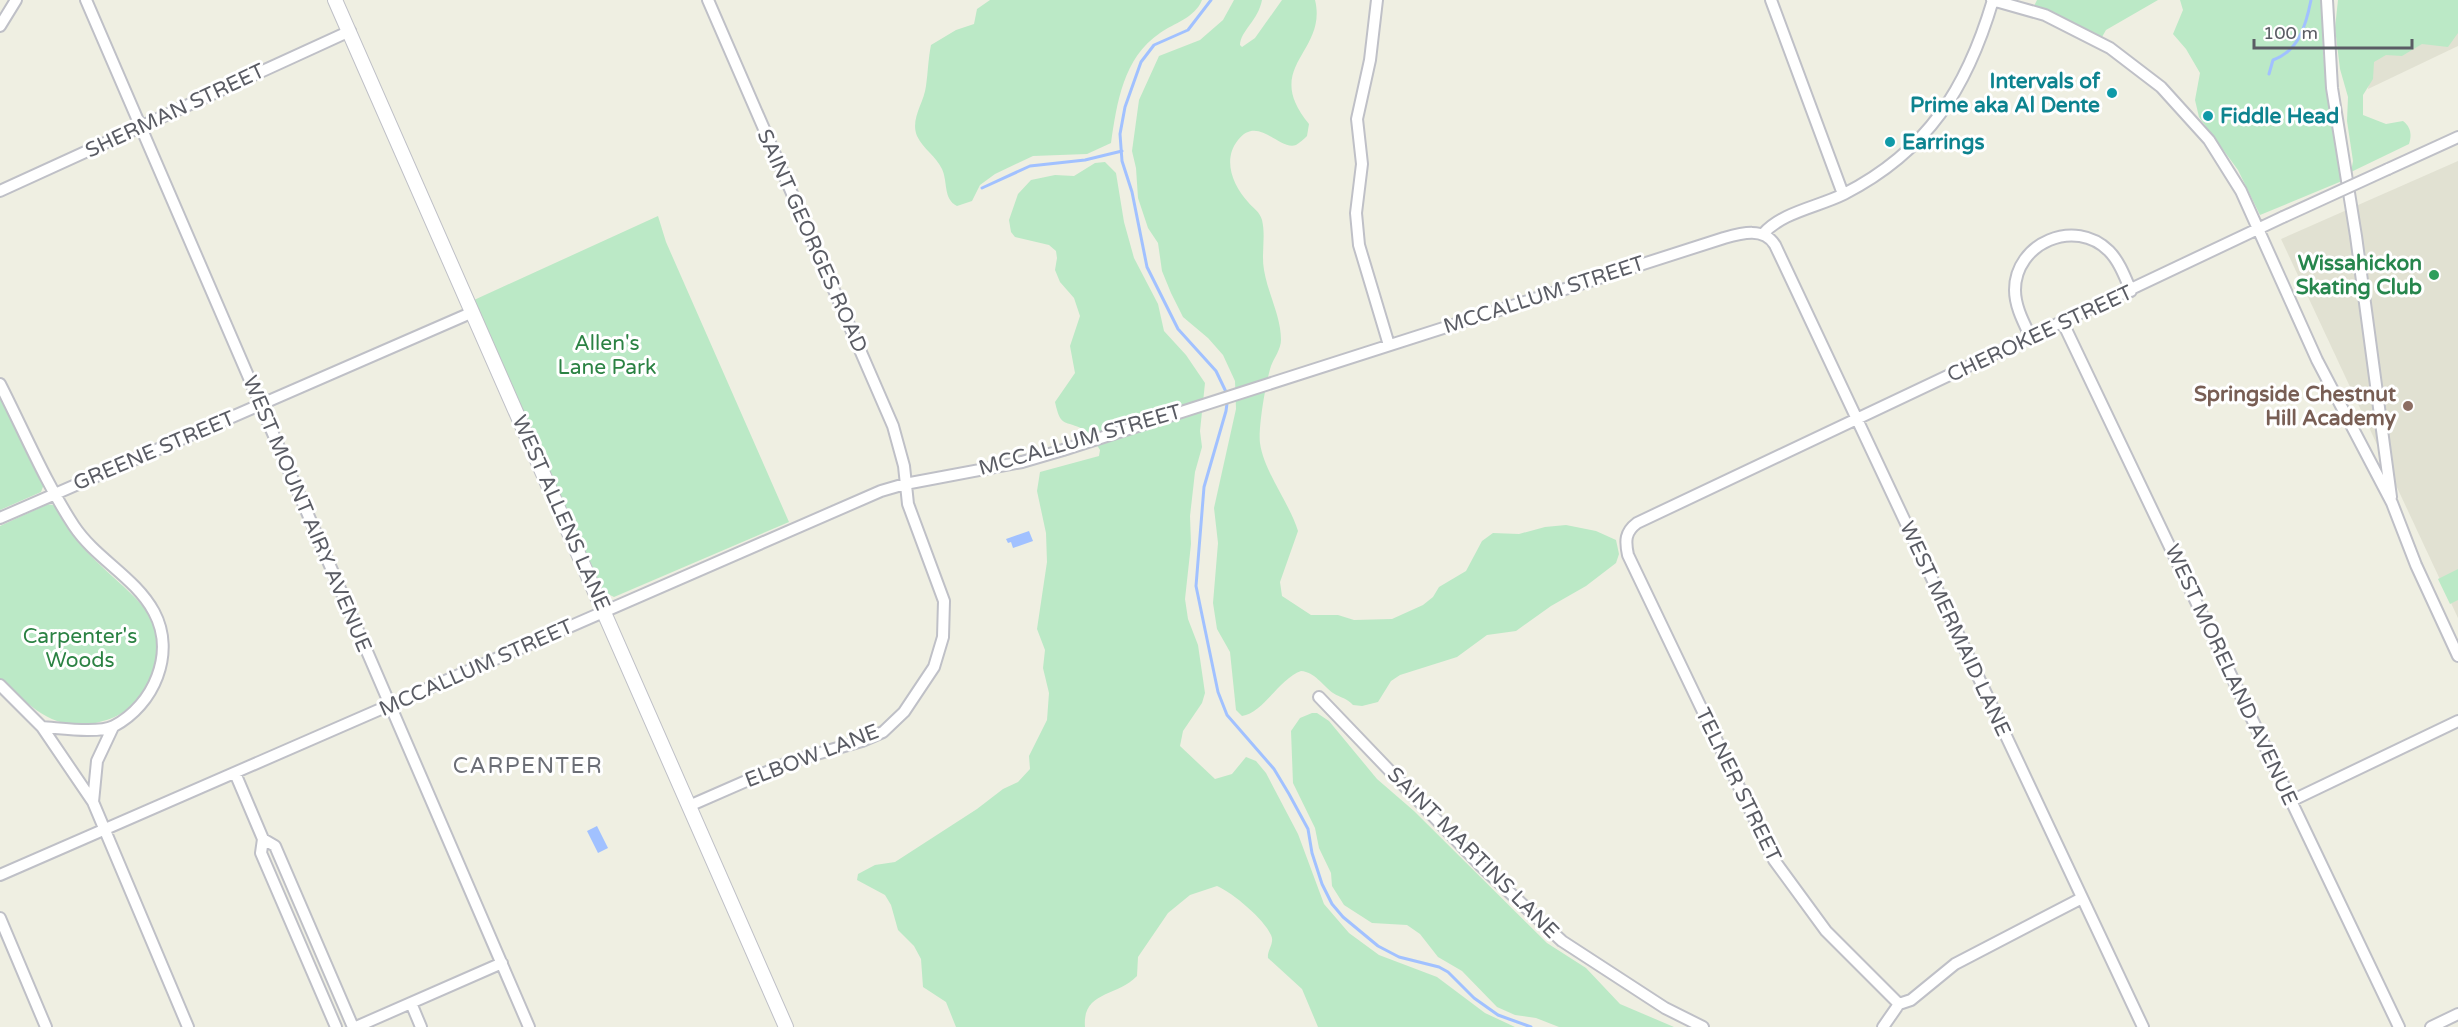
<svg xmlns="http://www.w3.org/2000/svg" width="2458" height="1027" viewBox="0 0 2458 1027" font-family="'Varela Round',sans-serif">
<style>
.education{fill:#e1e1d2}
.green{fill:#bbe9c6}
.water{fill:#a1c1ff}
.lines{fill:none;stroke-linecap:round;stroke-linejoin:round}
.stream{stroke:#a1c1ff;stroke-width:3}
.minor-casing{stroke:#bfc0c7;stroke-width:14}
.tertiary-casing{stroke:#bfc0c7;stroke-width:16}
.minor{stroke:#fff;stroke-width:10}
.tertiary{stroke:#fff;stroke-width:14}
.minor-bridge-casing{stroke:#bfc0c7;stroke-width:14;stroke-linecap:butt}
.minor-bridge{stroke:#fff;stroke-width:10}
.culture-dot{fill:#0f9aa8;stroke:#fff;stroke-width:2}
.leisure-dot{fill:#2e9e5b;stroke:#fff;stroke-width:2}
.education-dot{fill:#8d6e63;stroke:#fff;stroke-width:2}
.labels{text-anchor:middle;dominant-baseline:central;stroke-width:6;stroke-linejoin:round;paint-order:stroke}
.culture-label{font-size:21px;font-weight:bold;fill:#0d838f;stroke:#fff;text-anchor:start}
.street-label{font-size:21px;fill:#5a5c64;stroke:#fff}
.leisure-label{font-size:21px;font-weight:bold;fill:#27864d;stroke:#fff;text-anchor:end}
.park-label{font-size:21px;fill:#2b8243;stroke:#fff}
.education-label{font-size:21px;font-weight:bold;fill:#785e54;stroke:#fff;text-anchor:end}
.neighbourhood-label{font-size:22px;letter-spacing:1.5px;fill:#6b6e76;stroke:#fff}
</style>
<rect width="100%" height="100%" fill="#efefe2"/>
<!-- education -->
<path class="education" d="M2382,0H2458V46L2368,89Z
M2458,161V618L2281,239Z"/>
<!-- green -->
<path class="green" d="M990,0H1202C1195,18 1174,23 1160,33C1123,58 1117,103 1111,143L1087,154L1033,156L995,174L980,185L972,201L957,206C943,199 948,182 942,169C936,156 923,149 917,136C910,119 924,103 926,86C928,73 928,60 931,45L956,30L974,24L977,9Z
M1234,0H1262C1258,21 1241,30 1240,45L1242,47L1255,38L1282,0H1315C1328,53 1261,66 1309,124L1307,136C1304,139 1299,143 1296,145C1279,151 1258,114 1238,140C1222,160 1233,185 1248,202C1253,208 1260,212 1262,220C1266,237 1261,253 1264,270C1268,294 1281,316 1281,340C1281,349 1274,358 1271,366C1266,381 1258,428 1260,443C1264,472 1289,502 1298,531L1280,582L1282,596L1311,615H1338L1354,620L1392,619L1423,605L1433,597L1439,587L1466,571L1482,541L1493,533L1519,534L1545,527L1566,525L1596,531L1616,540L1619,554L1616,563L1586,586L1551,606L1516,631L1487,635L1457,657L1400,675L1391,681L1378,702L1362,706L1353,705C1347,698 1341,698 1333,693C1322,685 1315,672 1301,671C1279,679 1263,713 1242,716L1236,710L1230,652L1217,629L1213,603L1218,543L1214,508L1236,409L1235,381L1223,355L1208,338L1183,317L1171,293L1162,271L1158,243L1148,228L1138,198L1136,168L1132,151L1139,100L1159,56L1200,40L1223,20Z
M2037,0H2158L2106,30L2102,37L2034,6Z
M2180,0H2322L2323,54L2342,181L2260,215L2238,170L2199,117L2195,100L2200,73L2186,49L2173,34L2183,10Z
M2338,0H2458V33L2448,47L2422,44L2402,56L2386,55L2374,62L2373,79L2363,95V115L2386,124L2403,121C2411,127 2412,135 2409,144L2351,172L2353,161L2347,121L2348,97L2340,69L2335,28Z
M1105,162L1116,173L1124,222L1134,258L1158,304L1164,331L1186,355L1205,383L1200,431L1202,447L1195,472L1190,516L1191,544L1185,599L1188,619L1198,645L1205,693L1202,703L1183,731L1180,746L1215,779L1232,774L1246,757L1256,761L1266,773L1298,834L1324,904L1349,933L1379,955L1437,977L1485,1013L1515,1027H1318L1302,989L1268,958C1267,950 1275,943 1271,935C1264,919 1233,893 1217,886L1190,895L1168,913L1138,957L1137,976C1117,997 1082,991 1085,1027H956L946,1002L923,987L921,959L914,946L898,930L891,905L885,895L857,880L858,874L875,865L895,862L977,809L1003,789L1018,782L1030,769L1029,756L1047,720L1049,693L1043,668L1045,650L1037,629L1047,562L1046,533L1037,491L1040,472L1099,456L1100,450C1096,444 1091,433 1085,430C1064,419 1061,429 1055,402L1075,373L1070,346L1080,316L1074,298L1060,282L1055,270L1057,258L1056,251L1049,245L1015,237L1011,232L1009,220L1018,194L1031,180L1055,175L1074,176L1095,163Z
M658,216L666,242L789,522L614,597L604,592L599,582L474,300Z
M0,395L44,484L41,492L0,510Z
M48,504L57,506C67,526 79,545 96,561C133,598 177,620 150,681C141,701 123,716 103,721C55,735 32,707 0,679V526Z
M2458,569V600L2450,604L2438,579Z
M1312,713H1317L1329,721L1377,779L1414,811L1547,943L1586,968L1620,1004L1674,1027H1559L1536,1018L1515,1015L1497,1007L1462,971L1438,957L1420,934L1407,925L1372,923L1344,905L1332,886L1331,873L1319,848L1315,828L1293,783L1291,731L1300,718Z"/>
<!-- water -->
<path class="water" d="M1029,531L1033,541L1013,548L1011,542L1008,543L1006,539Z
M597,826L608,848L598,853L587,831Z"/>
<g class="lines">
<!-- stream -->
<path class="stream" d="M1211,0L1188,30L1154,45L1141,62L1125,107L1120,134L1122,161L1132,192L1147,267L1178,329L1216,371L1228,396L1226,411L1204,487L1196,586L1218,692L1227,715L1274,769L1289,794L1308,829L1312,853L1322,884L1332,904L1343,917L1378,946L1399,957L1439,967L1448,972L1474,998L1498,1015L1531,1027
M2269,74L2273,60C2299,51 2306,25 2311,0
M982,188L1030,166L1085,160L1122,151"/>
<defs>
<path id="minor" d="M86,0L529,1027
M1377,0L1370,60L1357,119L1362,164L1356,213L1359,245L1389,345
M1771,0L1843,194
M1992,0L2045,15L2110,48L2161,87L2209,140L2241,191L2317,360L2392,503L2416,565L2458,656
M2327,0L2332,88L2356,236L2391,497
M0,26L16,0
M2388,169L2458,137
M0,191L350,31
M1763,234C1782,212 1818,207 1844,194C1928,151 1967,88 1993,0
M2063,323L2399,1027
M2031,338C2024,323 2015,307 2015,290C2015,243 2075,217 2109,251C2119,261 2125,277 2131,291
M0,384C24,431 45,482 74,526C96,559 135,577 154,612C176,653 154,705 114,726C98,734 60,728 42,727
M0,518L473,312
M0,685L42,727L93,802
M1319,697L1480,865L1562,941L1665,1008L1703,1027
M113,727L97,761L93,802L188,1027
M235,773L263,839L261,853L336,1027
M2291,801L2458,721
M689,806L792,761L862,741L883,732L904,712L934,667L943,637L944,601L908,504L904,466L893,426L708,0
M263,839L275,846L353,1027
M0,875L881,491L905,484L1022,462L1063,450L1724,238C1742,233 1764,227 1775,245L2143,1027
M0,918L46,1027
M411,1003L421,1027
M1899,1004L1826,931L1774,860L1628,555C1625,541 1625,532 1637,523L2283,217
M356,1027L502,963
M1883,1027L1899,1004L1911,1000L1955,964L2082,898
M2431,1027L2458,1014"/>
<path id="tertiary" d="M335,0L786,1027"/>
</defs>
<!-- minor casing -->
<use href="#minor" class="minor-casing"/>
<!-- tertiary casing -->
<use href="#tertiary" class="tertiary-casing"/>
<!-- minor -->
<use href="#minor" class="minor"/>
<!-- tertiary -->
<use href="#tertiary" class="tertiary"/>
<defs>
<path id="minor-bridge" d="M2283,217L2388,169"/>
</defs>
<!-- minor-bridge casing -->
<use href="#minor-bridge" class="minor-bridge-casing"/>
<!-- minor-bridge -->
<use href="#minor-bridge" class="minor-bridge"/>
</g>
<!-- markers -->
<g class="culture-dot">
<circle cx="2112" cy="93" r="6"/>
<circle cx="2208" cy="116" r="6"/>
<circle cx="1890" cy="142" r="6"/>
</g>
<circle class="leisure-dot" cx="2434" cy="275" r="6"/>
<circle class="education-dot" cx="2408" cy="406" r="6"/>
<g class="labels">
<!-- culture labels -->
<g class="culture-label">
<text x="2100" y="81" text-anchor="end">Intervals of<tspan x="2100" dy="24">Prime aka Al Dente</tspan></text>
<text x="2220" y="116">Fiddle Head</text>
<text x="1902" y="142">Earrings</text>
</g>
<!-- street labels -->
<g class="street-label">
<text transform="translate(175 111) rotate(-25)">SHERMAN STREET</text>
<text transform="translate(812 241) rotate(66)">SAINT GEORGES ROAD</text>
<text transform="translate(1544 295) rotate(-18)">MCCALLUM STREET</text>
<text transform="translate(2040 334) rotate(-25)">CHEROKEE STREET</text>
<text transform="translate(1080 440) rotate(-16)">MCCALLUM STREET</text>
<text transform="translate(154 451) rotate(-23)">GREENE STREET</text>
<text transform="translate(561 513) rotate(66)">WEST ALLENS LANE</text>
<text transform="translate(307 514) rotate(67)">WEST MOUNT AIRY AVENUE</text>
<text transform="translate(1955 629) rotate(65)">WEST MERMAID LANE</text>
<text transform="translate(476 668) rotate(-24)">MCCALLUM STREET</text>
<text transform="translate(2231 675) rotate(65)">WEST MORELAND AVENUE</text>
<text transform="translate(812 756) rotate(-21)">ELBOW LANE</text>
<text transform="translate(1738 785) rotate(64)">TELNER STREET</text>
<text transform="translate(1473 853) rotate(45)">SAINT MARTINS LANE</text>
</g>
<!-- leisure labels -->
<g class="leisure-label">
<text x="2422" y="263">Wissahickon<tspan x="2422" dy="24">Skating Club</tspan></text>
</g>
<!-- park labels -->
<g class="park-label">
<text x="607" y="343">Allen's<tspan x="607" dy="24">Lane Park</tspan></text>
<text x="80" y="636">Carpenter's<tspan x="80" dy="24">Woods</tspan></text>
</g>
<!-- education labels -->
<g class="education-label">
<text x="2396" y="394">Springside Chestnut<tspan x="2396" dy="24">Hill Academy</tspan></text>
</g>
<!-- neighbourhood labels -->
<g class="neighbourhood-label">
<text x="528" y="766">CARPENTER</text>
</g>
</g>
<!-- scale -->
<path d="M2254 39v9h158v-9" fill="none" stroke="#5a5c64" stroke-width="3"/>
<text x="2263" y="39" font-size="18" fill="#5a5c64" stroke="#ffffff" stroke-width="4.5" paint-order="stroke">100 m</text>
</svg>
